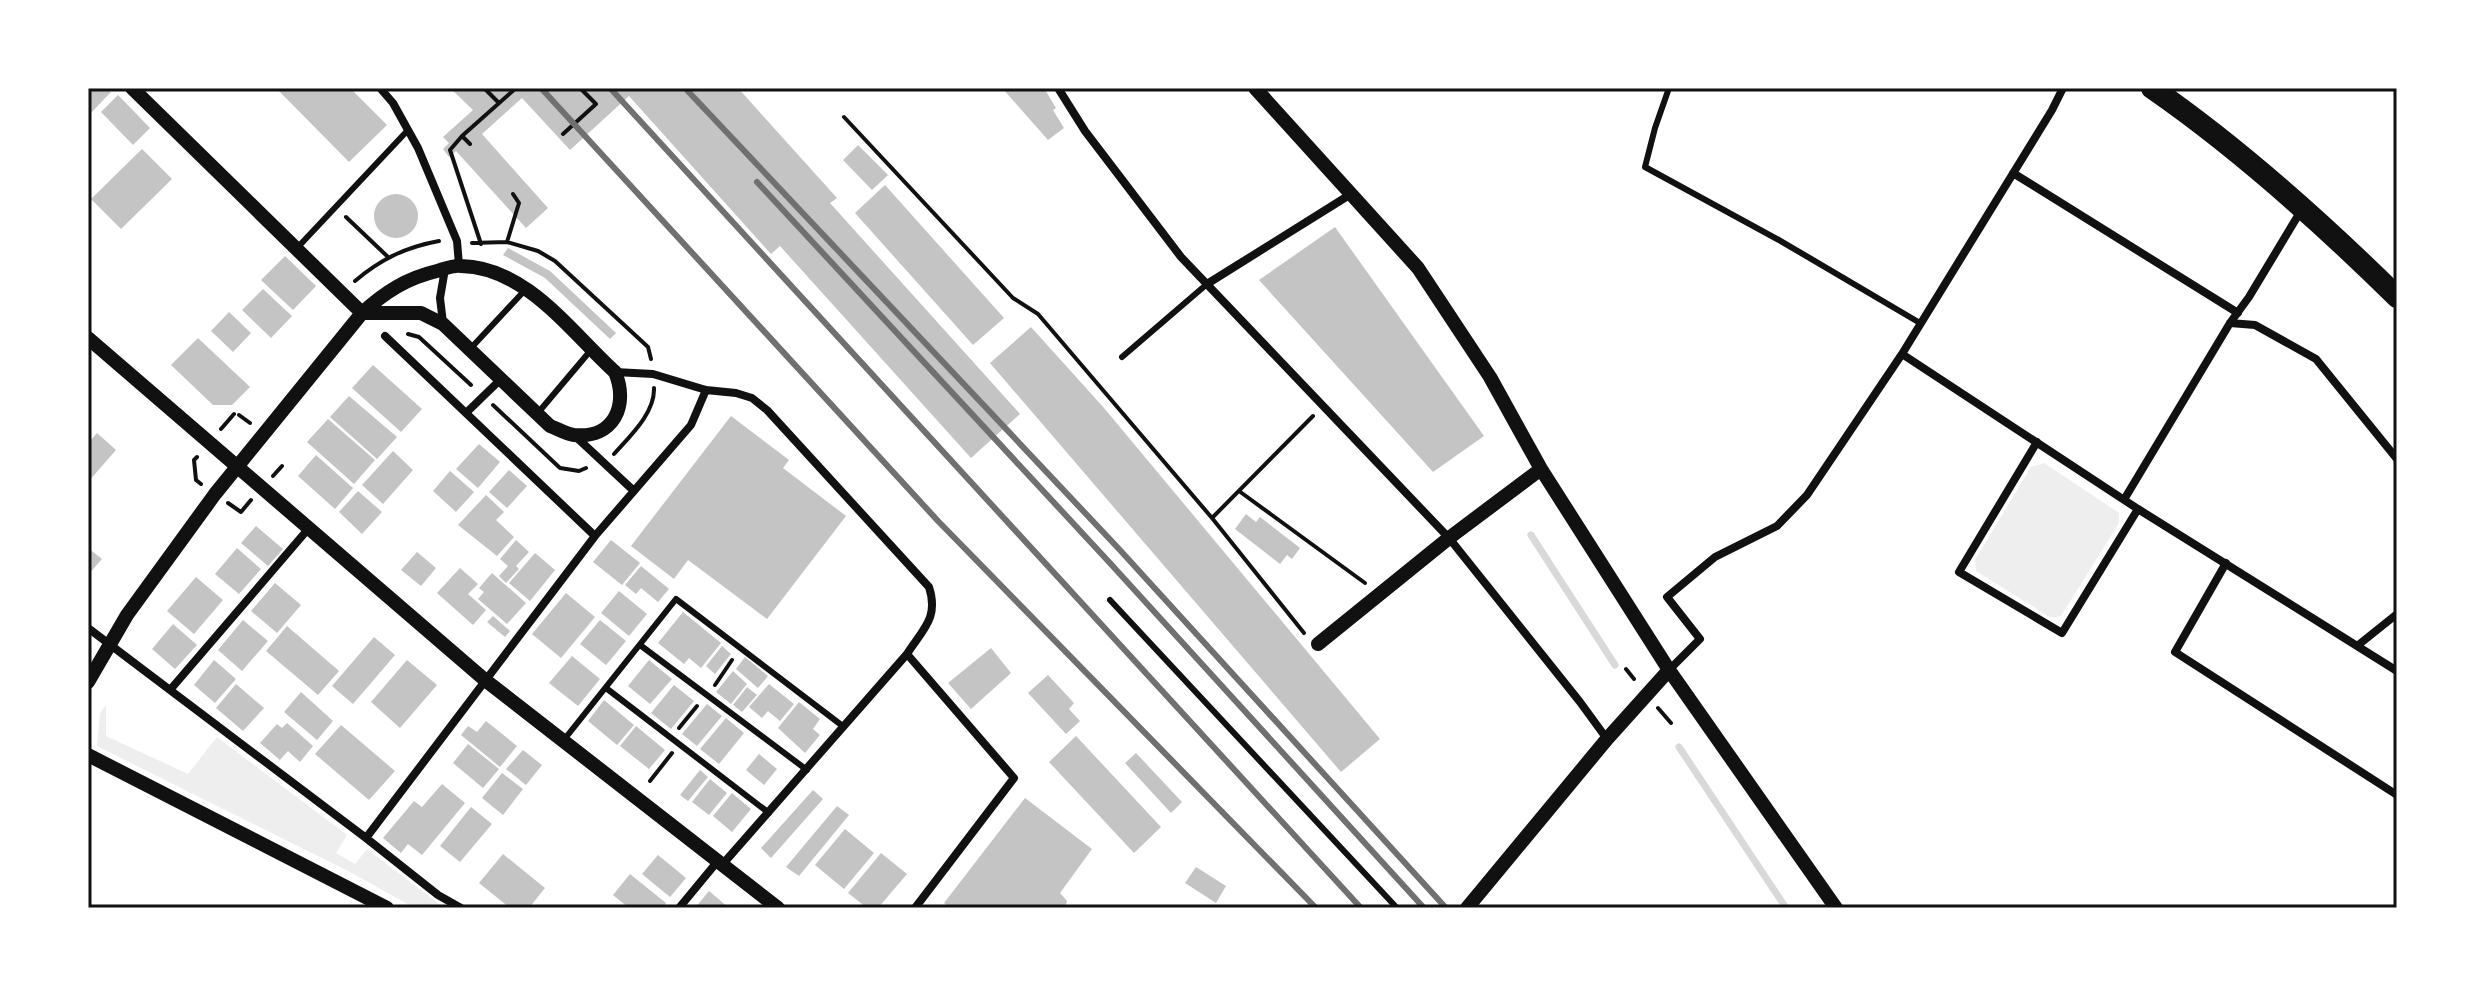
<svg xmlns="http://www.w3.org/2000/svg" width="2485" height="996" viewBox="0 0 2485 996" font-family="'DejaVu Sans',sans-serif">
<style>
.green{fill:#eee}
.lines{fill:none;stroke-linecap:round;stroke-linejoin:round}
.stream{stroke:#d9d9d9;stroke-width:7}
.building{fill:#c4c4c4}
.path{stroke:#111;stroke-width:4}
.service{stroke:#111;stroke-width:6}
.minor{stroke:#111;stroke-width:8}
.tertiary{stroke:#111;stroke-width:14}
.trunk{stroke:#111;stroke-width:22}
.rail{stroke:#707070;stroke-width:6}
.neatline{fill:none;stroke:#111;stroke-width:3}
</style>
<rect width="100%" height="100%" fill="#fff"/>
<!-- green -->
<path class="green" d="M2044,463L2119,513V523L2061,616L2051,618L1976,571L1975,560L2031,467Z
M106,705V736L188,774L217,737L347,835L336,853L355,864L367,849L443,907H413L350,872L97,746L100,713Z"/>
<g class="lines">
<!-- stream -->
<path class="stream" d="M1531,535L1615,665
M1679,747L1786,908"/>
</g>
<!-- building -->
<path class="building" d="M88,88H106L111,92L88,116Z
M276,88H350L387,125L349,162Z
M450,88H738L837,198L830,203L1020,414L971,458L780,246L771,254L629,96L570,150L522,98L482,134L548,208L526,228L456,151L449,157L443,149L449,143L443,137L473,110Z
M1002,88H1044L1056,108L1053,110L1064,128L1048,140Z
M118,95L150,128L133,145L101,112Z
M858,145L888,175L872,190L843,160Z
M142,149L172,179L121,229L91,199Z
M885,185L1004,318L973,345L855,213Z
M374 216a22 22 0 1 1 44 0a22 22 0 1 1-44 0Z
M1335,227L1484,436L1433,472L1259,280Z
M508,248L550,271L616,333L610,339L545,278L503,255Z
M285,256L316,286L293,310L261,280Z
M263,289L292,316L271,338L242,310Z
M229,312L251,333L233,352L211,331Z
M1031,327L1104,408L1380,739L1341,772L990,363Z
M198,338L250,387L232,405H213L171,365Z
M373,365L422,409L401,432L352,388Z
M349,396L397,437L377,459L330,417Z
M731,416L789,460L783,468L846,516L767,619L688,560L674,579L631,546Z
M328,419L375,460L354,484L307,442Z
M97,433L116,450L88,482V438L91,440Z
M479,444L500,462L478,488L456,469Z
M393,451L413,470L383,504L362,485Z
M316,455L353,488L335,509L298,476Z
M509,470L527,486L507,508L489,492Z
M450,471L474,492L456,512L433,491Z
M358,491L382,512L362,534L339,512Z
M486,495L504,512L496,520L514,537L497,556L458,525Z
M1246,514L1256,522L1260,517L1300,548L1292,559L1287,555L1280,564L1235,529Z
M256,526L283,549L268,566L241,543Z
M516,540L529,552L516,566L519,569L506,583L499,576L508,566L500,559Z
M611,540L640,563L622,585L593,562Z
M88,548L102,559L88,575Z
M237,548L261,569L239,594L215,574Z
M417,552L436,568L421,586L401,570Z
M535,553L555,570L530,601L509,583Z
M641,566L669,589L658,602L641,588L636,594L625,585Z
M460,568L478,584L468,594L486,610L473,625L437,593Z
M492,573L526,603L507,624L478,599L484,592L479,588Z
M196,577L223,600L194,634L167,611Z
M275,583L301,605L277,633L251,611Z
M619,591L647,614L629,636L601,613Z
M566,593L595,617L561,658L532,634Z
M683,612L721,643L701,668L689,658L684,664L658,643Z
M493,616L510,631L505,637L487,622Z
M243,620L268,641L242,671L218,650Z
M600,620L626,641L606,665L580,644Z
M173,624L197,645L175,669L152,649Z
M287,626L339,671L318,695L266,651Z
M374,637L395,655L353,704L332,686Z
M722,646L731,654L715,674L706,666Z
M991,648L1011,673L971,709L948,683Z
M572,656L600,679L578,706L549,683Z
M745,657L768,676L758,688L736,669Z
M214,660L236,679L215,703L194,685Z
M407,660L437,685L400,728L371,702Z
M649,660L672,679L650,704L628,686Z
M733,671L747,684L731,704L716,692Z
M1048,675L1074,703L1069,709L1080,721L1066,734L1028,693Z
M236,684L264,708L243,731L216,708Z
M769,684L794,704L780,721L768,711L762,718L749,707Z
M674,685L694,701L671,729L651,713Z
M747,687L757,695L742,712L733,705Z
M301,692L333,721L317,740L284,712Z
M604,700L634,725L617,745L588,721Z
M799,702L820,719L813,729L820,735L805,753L778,728Z
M707,704L722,716L697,746L682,734Z
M726,718L744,733L719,764L700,749Z
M486,721L517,746L500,767L461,735L468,726L477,732Z
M287,723L313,746L300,762L288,751L280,760L260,743L277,724L282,728Z
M341,725L395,771L369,800L315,754Z
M636,726L665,750L649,769L620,746Z
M1076,736L1161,827L1134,853L1049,762Z
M468,744L499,769L483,788L453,763Z
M523,750L542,765L526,785L506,769Z
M1136,753L1182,802L1171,813L1125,763Z
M759,754L777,769L764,785L746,770Z
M700,770L708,777L688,801L680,795Z
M502,773L523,789L503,815L482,798Z
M710,779L727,793L709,815L692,802Z
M442,784L465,803L422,855L408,844L401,853L383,838L414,801L422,807Z
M813,790L823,799L771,858L761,848Z
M732,793L751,809L732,832L713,816Z
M1025,798L1092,849L1060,893L1067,901L1065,908H950L944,903Z
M837,806L849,815L799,876L786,867Z
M471,807L492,824L460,862L440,846Z
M845,829L874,853L844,889L815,865Z
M881,853L907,874L878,908H867L848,893Z
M503,854L545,888L529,908H510L479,883Z
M658,855L686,878L670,897L642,874Z
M1196,867L1226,886L1216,903L1185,883Z
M630,874L666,903L663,908H629L613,895Z
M709,891L729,908H695Z"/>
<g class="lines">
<!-- path -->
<path class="path" d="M484,88L499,103
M844,117L1013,298L1038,314L1212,518L1304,633
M563,134L596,104L580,88
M462,136L450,150L481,244
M470,144L462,136L516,88
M346,217L388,257
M507,242L519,203L513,194
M472,243L507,242L538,251L555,261L648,347L651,359
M355,281C381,259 406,247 439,241
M408,334L419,337L471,385
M493,405L560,468L579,471L586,468
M239,415L250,423
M221,429L234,414
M614,454C630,436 655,413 654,388
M197,457L194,460L196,480L201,484
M273,476L282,466
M1239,491L1365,583
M228,503L241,512L251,500
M1212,518L1313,416
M1626,669L1634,679
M715,685L732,660
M1658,708L1671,723
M679,728L697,706
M650,781L672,753"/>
<!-- service -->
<path class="service" d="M1669,88L1655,128L1645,167L1779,240L1920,323
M298,247L408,130
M471,348L526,289
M1122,357L1207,284
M537,414L591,350
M1110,600L1397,908
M640,645L807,770
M606,688L769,813
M563,741L676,599L844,727"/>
<!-- minor -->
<path class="minor" d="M380,88L393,103L418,148L457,241L459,265
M1058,88L1085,131L1181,257L1449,538L1580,702L1607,739
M2013,173L2238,313
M1207,284L1351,194
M443,323L440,298L445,269
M2230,323L2255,325L2316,359L2397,459
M385,336L595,536
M1902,354L2138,509L2397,671
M615,372L653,374L706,390L736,393L752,398L767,410L929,587C939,618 923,629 907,654L1014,778L915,908
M466,413L501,379
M574,435L634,491
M2037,442L1959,572L2062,633L2138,509
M2125,498L2230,323L2249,297L2302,209
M2226,563L2175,652L2397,795
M88,628L366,838
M2357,646L2397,614
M1669,670L1700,639L1667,597L1715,557L1777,526L1807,495L1902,354L2052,110L2063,88
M170,690L309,528
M722,865L907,654
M461,908L438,895L366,838L595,536L691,425L706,390
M679,908L717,862"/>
<!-- tertiary -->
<path class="tertiary" d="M1255,88L1418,268L1490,377L1541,469L1669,670L1836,908
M88,338L485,680L778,908
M1318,644L1449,538L1541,469
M88,682L127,615L215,494L362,313C385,292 407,278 437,271C444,269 453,265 461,266C526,267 571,332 615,372C629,405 614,439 574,435C566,434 558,429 550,426L443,324L421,313H362L132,88
M88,755L387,908
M1467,908L1607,739L1669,670"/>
<!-- trunk -->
<path class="trunk" d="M2152,88C2240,149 2321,222 2397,297"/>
<!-- rail -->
<path class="rail" d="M541,88L938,521L1316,908
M610,88L1361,908
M685,88L1119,549L1446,908
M757,182L1109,562L1424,908"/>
</g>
<!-- border -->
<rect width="2485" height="996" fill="none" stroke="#ffffff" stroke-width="180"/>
<rect x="90" y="90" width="2305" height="816" class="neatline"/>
</svg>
